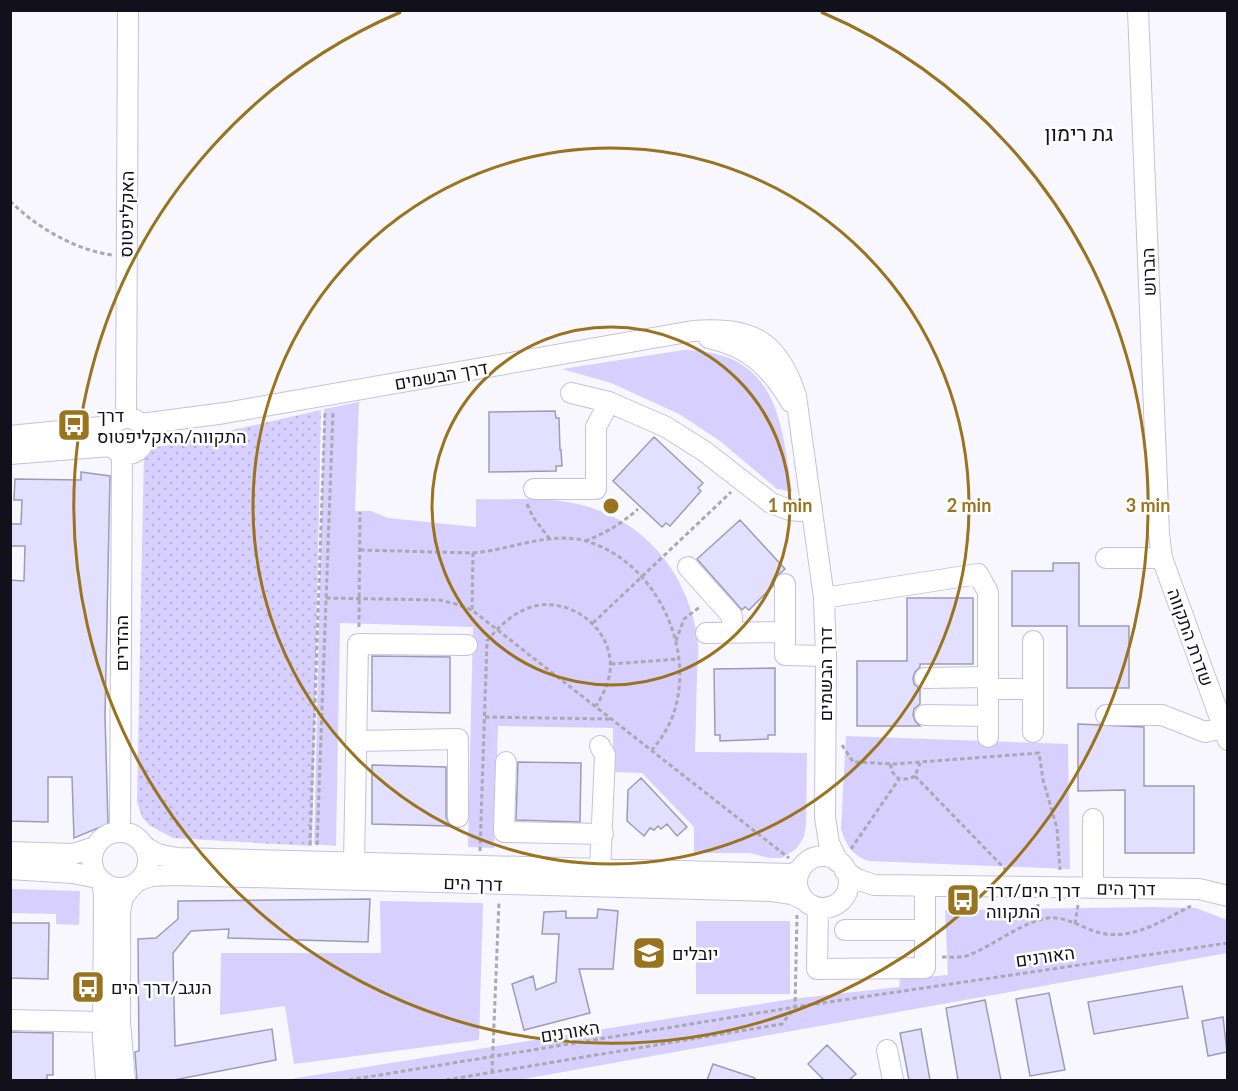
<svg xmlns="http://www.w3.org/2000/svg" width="1238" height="1091" viewBox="0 0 1238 1091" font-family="Lato,Heebo,sans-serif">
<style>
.grass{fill:url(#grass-dots)}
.park{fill:#d7cffd}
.building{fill:#e3dffe;stroke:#9f9ab8;stroke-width:1.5}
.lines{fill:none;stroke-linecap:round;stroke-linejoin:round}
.minor-casing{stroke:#c5c1df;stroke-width:22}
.path{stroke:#aaa9b1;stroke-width:3;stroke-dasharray:4.5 3;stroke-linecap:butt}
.minor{stroke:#fff;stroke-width:20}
.ring{fill:none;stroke:#99731e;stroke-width:3}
.labels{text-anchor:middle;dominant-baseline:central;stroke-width:5;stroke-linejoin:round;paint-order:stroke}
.street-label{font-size:18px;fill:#12101b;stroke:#fff}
.poi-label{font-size:18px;fill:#12101b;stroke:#fff;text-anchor:start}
.quarter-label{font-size:21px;fill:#12101b;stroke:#fff}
.centre{fill:#99731e;stroke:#fff;stroke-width:3}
.ring-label{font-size:18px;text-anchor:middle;font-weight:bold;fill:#99731e;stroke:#fff;stroke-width:5;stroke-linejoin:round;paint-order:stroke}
</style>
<defs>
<pattern id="grass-dots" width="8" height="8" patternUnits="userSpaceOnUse" patternTransform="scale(1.5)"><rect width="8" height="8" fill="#d7cffd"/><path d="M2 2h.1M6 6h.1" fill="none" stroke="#b8b1d8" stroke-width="1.8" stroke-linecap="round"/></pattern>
</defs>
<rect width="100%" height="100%" fill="#f8f7fd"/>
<!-- grass -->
<path class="grass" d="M321,410L312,846L173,838L149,825L142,817L137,802L144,450Z"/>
<!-- park -->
<path class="park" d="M684,350C777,352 781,418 792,492L777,489L720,441L679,414L611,383L562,369Z
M359,402L355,511H371L388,518L476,527V499C507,500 542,497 572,503C643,516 689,573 698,642C699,654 697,667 697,678C696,703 696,727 695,752L807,753L806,825L804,837L796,849L782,858H769L750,853H694V827L642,773L613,772V728L498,726L494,848L468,847L473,627L340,623L336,846L314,844L324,409Z
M846,736L1068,744L1070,869L869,861C853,856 846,846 841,829Z
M11,889L80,891L79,925L56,924V914L11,913Z
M380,901L483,903L479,1040L294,1064L285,1006L220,1015L221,953H381Z
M1152,907L1196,908L1227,920V953L518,1080H284L792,999L899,987L900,979L948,975L945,910Z
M696,921H790V994H696Z"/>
<!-- building -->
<path class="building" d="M555,411L556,418H559L560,450H561L562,466H556V471L489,472V412Z
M654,437L703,483L698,488L701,491L670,526L666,523L662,527L613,481Z
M81,472L110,476L105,716L108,824L74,838L72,777H48V822L10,821V580L24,581L25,546H10V524H21L22,500H14L15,479L81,480Z
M740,520L785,569L775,578L773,586L749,610L745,607L742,610L697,559Z
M1053,563H1079V626H1129V688H1067V626H1012V571H1053Z
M907,598H973V664H920V667L915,672L913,678L914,684L920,689V704L914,709L913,715L915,721L920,726H857V661H907Z
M372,656L450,657V713L372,711Z
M775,668V735H768V739L720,741V735H715L714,669Z
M1078,724L1144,727V786H1194V853H1125V790L1078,791Z
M518,762L581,763L580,822L516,820Z
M372,765L446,767V817L450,826L372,824Z
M641,778L687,827L677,836L667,824L661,829L658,826L654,830L650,828L644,836L627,821L628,790Z
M370,899L368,942L228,938L229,929L191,931L173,953L175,1046L272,1029L276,1060L174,1080H137L135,1052L139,1051L138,939L156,938L178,919V901Z
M598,909L618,911L613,969H579L590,1013L524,1030L512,984L533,976L536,990L556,982L559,934H542L544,912L566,911V918H597Z
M10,923H49L48,979L10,978Z
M1182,986L1188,1018L1094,1034L1088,1002Z
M1049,993L1065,1070L1030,1076L1016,999Z
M985,1000L1001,1080H958L946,1008Z
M1223,1017L1227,1052L1208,1056L1202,1021Z
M921,1029L930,1080H909L900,1033Z
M10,1032L53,1033V1075H47V1080H10Z
M827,1045L856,1074L849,1080H824L808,1064Z
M713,1064L755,1078V1080H707Z"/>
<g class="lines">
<defs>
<path id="minor" d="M1138,10L1159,534L1162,558L1228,740
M709,338C750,347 770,367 791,402
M571,393L609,402L666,427L704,451L771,503L790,510L800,511L812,508
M126,417L128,10
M109 436a18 18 0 1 1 36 0a18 18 0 1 1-36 0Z
M141,424L225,413L693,331C751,326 778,340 796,396L824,598L826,656L825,817L829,843L838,862
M10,436L111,426
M10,454L111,446
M534,489H596V427L609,402
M1106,558H1162
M688,567L732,616V633
M785,584V655L826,656
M824,598L978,574L988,592V737
M706,633L785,632
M1033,641V732
M925,678L988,677
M988,689H1033
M925,715L988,716
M1106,715H1162L1205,732L1223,728
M356,741L458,739V817
M600,746L605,755L600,870
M506,762L504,832L603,834
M1093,819V888
M120,832L122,454
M92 860a28 28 0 1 1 56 0a28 28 0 1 1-56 0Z
M145,847L157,854L177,858L791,874L800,871
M10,852L73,854L95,847
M797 882a26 26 0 1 1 52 0a26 26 0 1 1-52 0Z
M354,863L358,644L467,645
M10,869L73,873L98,878
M845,871L857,879L874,885L1199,889L1228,896
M140,880L151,876L175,875L772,891L792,894L804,900
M102,881L104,895L103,1040L106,1080
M818,908L817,969L925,968V886
M845,930H925
M10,1020L103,1022
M887,1050L893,1080
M125,1080L120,1022V912L123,897L133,885"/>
</defs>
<!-- minor casing -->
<use href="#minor" class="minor-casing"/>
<!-- path -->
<path class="path" d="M10,201C36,227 75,250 112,255
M527,504L533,517L549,538
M585,541C606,533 621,524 638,509
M360,550L473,553L472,610
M473,553C510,550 549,531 586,541C655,561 697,648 673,715C668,729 661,739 652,750
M326,598L439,600L456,604L472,610L789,858
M593,623L731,492
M359,627L360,512
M676,641L684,619L701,606
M611,664L678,659
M485,717L612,719
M842,745L853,762L894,764L1039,753L1043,780L1057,828L1060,870
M890,764L893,773L899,779H909L915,776L920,763
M915,776L1006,870
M310,845L325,411
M317,845L333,411
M851,849L899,779
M480,851L487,641C499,626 513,613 531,607C571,595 615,630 610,672C608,685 602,696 596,706
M1038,904V921
M1075,924L1078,905
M942,957C951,957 961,958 969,955C994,945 1022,922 1048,918C1065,916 1081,927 1097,932C1131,942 1161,921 1191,906
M492,1073L499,901
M349,1080L795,1007L797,915
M446,1080L782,1024L795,1007L1228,943"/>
<!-- minor -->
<use href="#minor" class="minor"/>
</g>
<!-- distance rings -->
<g class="ring">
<circle cx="611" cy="506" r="179"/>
<circle cx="611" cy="506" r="358"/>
<path d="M821 12A537 537 0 1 1 401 12"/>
</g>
<!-- icons -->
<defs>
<symbol id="bus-square" viewBox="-11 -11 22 22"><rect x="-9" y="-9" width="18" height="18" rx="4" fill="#99731e" stroke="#fff"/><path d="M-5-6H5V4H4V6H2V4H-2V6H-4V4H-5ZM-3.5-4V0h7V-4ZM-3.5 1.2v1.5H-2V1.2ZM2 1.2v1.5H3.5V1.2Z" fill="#fff"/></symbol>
<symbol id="school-square" viewBox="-11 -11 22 22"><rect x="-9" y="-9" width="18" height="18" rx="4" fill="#99731e" stroke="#fff"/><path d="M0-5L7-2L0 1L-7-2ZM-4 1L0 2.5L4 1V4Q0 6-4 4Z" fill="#fff"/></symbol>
</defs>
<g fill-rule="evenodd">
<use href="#bus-square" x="55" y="406" width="38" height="38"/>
<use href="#bus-square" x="944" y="881" width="38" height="38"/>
<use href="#school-square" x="630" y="934" width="38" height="38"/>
<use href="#bus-square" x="69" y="968" width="38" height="38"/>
</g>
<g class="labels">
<!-- street labels -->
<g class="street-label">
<text transform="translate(126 214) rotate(-89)">האקליפטוס</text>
<text transform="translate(1148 272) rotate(-92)">הברוש</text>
<text transform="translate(441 375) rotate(-10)">דרך הבשמים</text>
<text transform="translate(1191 637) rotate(70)">שדרת התקווה</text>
<text transform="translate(121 643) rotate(-90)">ההדרים</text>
<text transform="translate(825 674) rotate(-90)">דרך הבשמים</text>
<text transform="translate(473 883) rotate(2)">דרך הים</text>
<text transform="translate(1126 888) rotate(1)">דרך הים</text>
<text transform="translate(1045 956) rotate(-8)">האורנים</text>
<text transform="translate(570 1031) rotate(-9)">האורנים</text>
</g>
<!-- poi labels -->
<g class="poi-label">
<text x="97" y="415">דרך<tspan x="97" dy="21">התקווה/האקליפטוס</tspan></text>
<text x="986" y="890">דרך הים/דרך<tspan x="986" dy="21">התקווה</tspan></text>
<text x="672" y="953">יובלים</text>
<text x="111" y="987">הנגב/דרך הים</text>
</g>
<!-- quarter labels -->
<g class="quarter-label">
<text x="1079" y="132">גת רימון</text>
</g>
</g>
<circle cx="611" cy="506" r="9" class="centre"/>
<g class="ring-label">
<text x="790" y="512">1 min</text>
<text x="969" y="512">2 min</text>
<text x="1148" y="512">3 min</text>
</g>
<!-- border -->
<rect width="1238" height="1091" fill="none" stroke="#12101b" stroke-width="24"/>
</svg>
